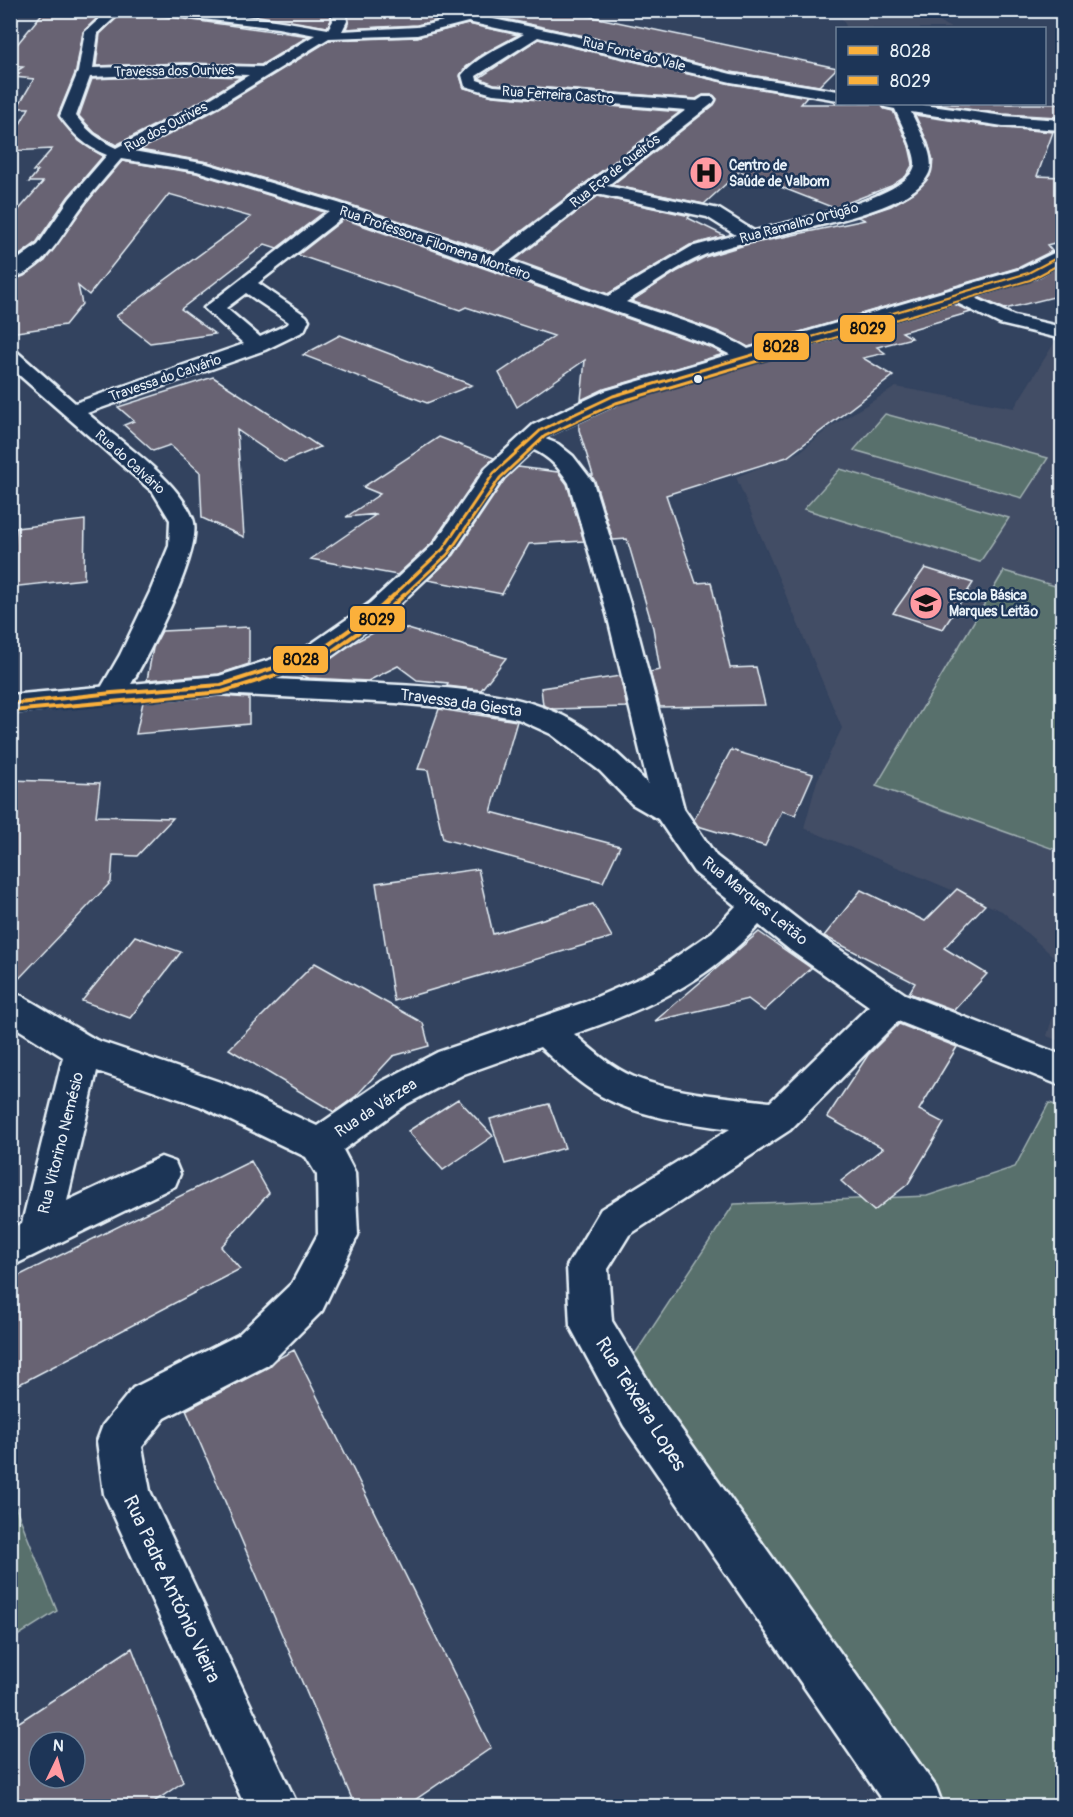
<svg xmlns="http://www.w3.org/2000/svg" width="1073" height="1817" viewBox="0 0 1073 1817" font-family="Pangolin,sans-serif">
<style>
.built{fill:#434d65}
.green{fill:#59706c;stroke:#a0b0b2;stroke-width:1.5}
.building{fill:#676373;stroke:#e8f1f8;stroke-width:1.5;fill-rule:evenodd}
.lines{fill:none;stroke-linecap:round;stroke-linejoin:round}
.street-casing{stroke:#e8f1f8;stroke-width:5}
.secondary-casing{stroke:#e8f1f8;stroke-width:5}
.street{fill:#1d3557;fill-rule:evenodd}
.secondary{fill:#1d3557;fill-rule:evenodd}
.bus-1-far2-casing{stroke:#1d3557;stroke-width:4.5}
.bus-1-far1-casing{stroke:#1d3557;stroke-width:6}
.bus-1-casing{stroke:#1d3557;stroke-width:8}
.bus-2-far2-casing{stroke:#1d3557;stroke-width:4.5}
.bus-2-far1-casing{stroke:#1d3557;stroke-width:6}
.bus-2-casing{stroke:#1d3557;stroke-width:8}
.bus-1-far2{stroke:#fbb03b;stroke-width:2}
.bus-1-far1{stroke:#fbb03b;stroke-width:3}
.bus-1{stroke:#fbb03b;stroke-width:4}
.bus-2-far2{stroke:#fbb03b;stroke-width:2}
.bus-2-far1{stroke:#fbb03b;stroke-width:3}
.bus-2{stroke:#fbb03b;stroke-width:4}
.bus-dot{fill:#e8f1f8;stroke:#1d3557;stroke-width:2}
.labels{text-anchor:middle;dominant-baseline:central;stroke-width:5;stroke-linejoin:round;paint-order:stroke}
.far-street-label{font-size:14px;fill:#e8f1f8;stroke:#1d3557}
.far-poi-label{font-size:14px;font-weight:bold;fill:#e8f1f8;stroke:#1d3557;text-anchor:start}
.street-label{font-size:16px;fill:#e8f1f8;stroke:#1d3557}
.near-street-label{font-size:20px;fill:#e8f1f8;stroke:#1d3557}
.line-badge{stroke:#1d3557;stroke-width:2}
.pale-badge-label{font-size:16px;text-anchor:middle;font-weight:bold;fill:#111}
</style>
<rect width="100%" height="100%" fill="#33435f"/>
<filter id="ink" filterUnits="userSpaceOnUse"><feTurbulence type="fractalNoise" baseFrequency=".0167" numOctaves="2"/><feDisplacementMap in="SourceGraphic" scale="12" xChannelSelector="R" yChannelSelector="G"/><feConvolveMatrix kernelMatrix="1 2 1 2 8 2 1 2 1" color-interpolation-filters="sRGB"/></filter>
<g filter="url(#ink)">
<!-- built -->
<path class="built" d="M838,11H918L951,28H847Z
M1058,337L1062,338V964L1002,911L804,828L817,781L842,728L736,477L800,452L830,427L896,387L1014,408Z
M1062,985V1042L1047,1036Z"/>
<!-- green -->
<path class="green" d="M885,414L1048,458L1022,498L854,450Z
M840,469L1009,518L980,562L804,509Z
M1004,571L1062,588V852L876,786Z
M1049,1103L1062,1107V1806H934L627,1366L734,1204L927,1196L1015,1167Z
M10,1493L57,1611L11,1640H10Z"/>
<!-- building -->
<path class="building" d="M45,10H105L83,32L76,71L58,115L79,141L103,156L68,197L36,243L10,262V220L43,182H29L38,171H33L52,149L10,151V142L29,108H17L34,79L13,77L20,73L15,72L23,67L10,66V53Z
M125,10H154L162,16L309,36L261,65L185,63L96,66L100,34Z
M214,10H330L331,20L327,27Z
M347,10H422L444,19L417,25L346,29L349,21Z
M464,10H560L837,68L819,86L731,72L608,41Z
M468,24L518,35L481,55L466,67L460,76L464,88L493,96L680,112L494,252L339,201L208,162L140,150L219,108L330,40L417,37Z
M538,39L731,84L807,97L801,104H881L885,109L893,111L909,146L913,164L906,176L891,186L834,208L740,171L704,204L612,185L714,105L717,99L713,95H703L696,99L494,84L479,78Z
M185,75L241,77L207,98L116,145L95,133L79,116L92,79Z
M930,104H1062L1058,117L1003,114Z
M915,115L1003,128L1053,132L1037,176L1062,177V241L1047,245L1052,251L1020,267L748,347L717,331L631,301L676,272L705,257L745,245L865,220L858,217L891,206L915,192L930,176L933,160L928,143Z
M122,161L196,173L324,212L277,248L265,244L181,309L215,334L150,343L116,316L251,217L169,194L89,295L78,286L82,304L65,325L10,333V281L24,276L45,261L88,201Z
M598,196L690,216L688,218L725,236L690,245L608,294L515,260Z
M344,219L712,348L724,354L604,389L581,400L585,360L517,407L499,373L554,336L466,307L460,310L298,255Z
M1062,264V295L1005,309L978,297L1036,279Z
M954,304L971,312L902,332L912,338L877,347L885,353L863,358L893,376L787,457L666,495L696,583L711,582L730,668L756,667L765,705L660,707L650,672L660,670L653,628L627,539L613,540L595,481L591,475H593L579,430V423L622,403Z
M340,335L472,385L427,403L303,355Z
M213,377L320,447L284,462L237,430L244,537L202,518L200,472L170,445L153,451L124,425L134,421L118,407Z
M439,437L494,458L484,467L432,543L397,575L311,559L377,514L346,517L380,494L363,487Z
M518,467L558,472L567,484L584,541L529,544L502,594L428,580L454,555L505,479Z
M85,520L84,579L10,587L16,528Z
M925,568L973,583L943,629L893,613Z
M391,624L506,658L481,690L447,686L448,683L417,680L398,666L368,681L309,678L293,673L325,663L355,642Z
M249,627V664L219,674L147,680L153,648L162,631Z
M620,676L627,707L553,709L543,705L541,688Z
M221,696L249,698V724L136,734L143,702Z
M439,709L517,721L491,812L620,846L603,882L443,839L428,770L418,769Z
M731,750L813,774L795,815L782,811L765,846L698,826L694,820Z
M10,780L100,783L96,816L173,818L137,856L113,855L111,882L10,988Z
M478,869L493,934L593,904L612,937L394,1001L376,883Z
M957,889L985,905L944,948L987,974L954,1010L909,993L915,983L824,936L861,890L925,921Z
M759,932L811,968L764,1011L748,999L655,1021Z
M135,936L181,952L130,1018L82,1001Z
M315,963L423,1023L429,1046L393,1056L356,1096L334,1112L229,1049Z
M899,1024L957,1047L919,1110L944,1123L908,1184L874,1211L841,1181L883,1148L827,1117L868,1055Z
M458,1099L493,1136L443,1170L408,1131Z
M549,1104L565,1148L505,1164L490,1119Z
M251,1161L269,1193L221,1247L240,1269L10,1389V1280Z
M294,1350L491,1748L406,1806H355L186,1410L269,1367L277,1359Z
M132,1648L183,1782L148,1806H10V1728ZM39,1742H75V1778H39Z"/>
<g class="lines">
<defs>
<path id="street" d="M109,10H123L98,33L93,68L185,65L262,67L315,35L278,28L162,14L156,10C214,10 271,19 328,29L333,21L332,10H345L347,21L342,31L417,27L452,19L424,10H451L607,43L731,74L838,91V100L731,82L538,37L476,76L477,80L494,86L697,101L703,97H713L715,100L713,103L607,186L719,209L754,231C786,222 909,199 915,165C917,154 900,121 895,109L885,107L883,104H917L1003,116L1062,120V130L1003,126L911,112C918,129 938,158 928,175C904,220 753,234 704,255C679,265 649,288 626,302C653,312 743,337 757,357L754,361L747,363L713,346L344,216L258,283L306,316L309,320L304,331L265,350L87,413C119,441 178,479 193,519C205,549 141,671 122,699L112,702L102,699L98,693L120,655L150,592L169,546L170,520L153,492L10,367V350L17,352L75,403L244,344L204,308L329,211L197,171L121,159C108,174 94,190 82,206C62,233 46,270 10,279V265L38,245L70,198L107,155C86,147 73,134 60,116L78,72L85,32ZM468,22L524,34C504,46 476,57 462,75L465,86L493,94L686,110L494,255L338,203L207,164L133,151L218,106L329,38L417,35ZM185,73L249,75L208,100L116,148C99,140 87,131 76,116L90,77ZM597,194L707,217L736,235L691,247L608,296L510,261ZM246,293L289,322L288,324L260,337L226,308Z
M956,289L1014,316L1062,327V339L1000,324L949,299L946,295L949,291Z
M530,433L558,444L573,456L593,482L633,614L684,809L716,856L814,932L905,994L1062,1055V1086L898,1021L790,1130L629,1235L608,1269L612,1321L656,1394L936,1787L943,1806H886L624,1426L570,1326L567,1266L601,1209L730,1129C688,1123 639,1117 601,1096C578,1083 559,1064 540,1047L464,1074L407,1104L343,1150L355,1173L358,1235L322,1311L268,1365L165,1418L142,1447L150,1491L298,1806H245L104,1494L97,1441L103,1425L133,1388L238,1335L292,1283L318,1234L317,1175L306,1157L200,1106L97,1071L67,1201L161,1157L175,1162L180,1174L175,1186L10,1267V1229L22,1223L63,1057L10,1024V992L22,996L96,1040L226,1084L317,1126L381,1082L438,1052L585,1002L654,972L712,932L736,906L694,872L658,819L632,804L600,771L551,734L518,719L464,709L396,703L221,694L211,691L207,685L211,679L221,676C268,679 315,681 362,683C427,687 513,687 571,720C600,736 625,760 648,784L607,614L569,483C562,472 554,462 543,455C535,449 525,448 519,440L522,435ZM759,925L790,950L869,1006L770,1102C725,1096 676,1094 634,1077C612,1068 592,1050 574,1034C647,1009 706,983 759,925Z"/>
<path id="secondary" d="M1062,249V262L1035,277L621,401L549,435L503,478L452,554L388,615L324,661L221,694L112,702L10,713V695L219,676L304,649L370,603L434,544L486,468L533,425L605,391L1021,269Z"/>
</defs>
<!-- street casing -->
<use href="#street" class="street-casing"/>
<!-- secondary casing -->
<use href="#secondary" class="secondary-casing"/>
<!-- street -->
<use href="#street" class="street"/>
<!-- secondary -->
<use href="#secondary" class="secondary"/>
<defs>
<path id="bus-1-far2" d="M771,349L1028,273L1062,255"/>
<path id="bus-1-far1" d="M392,597L443,549L494,473L541,430L613,396L776,348"/>
<path id="bus-1" d="M10,704L112,693L221,685L314,655L379,609L394,595"/>
<path id="bus-2-far2" d="M797,349L1030,280L1062,263"/>
<path id="bus-2-far1" d="M402,597L448,554L500,478L545,436L616,403L802,348"/>
<path id="bus-2" d="M11,711L222,692L317,662L384,614L404,595"/>
</defs>
<!-- bus-1-far2 casing -->
<use href="#bus-1-far2" class="bus-1-far2-casing"/>
<!-- bus-1-far1 casing -->
<use href="#bus-1-far1" class="bus-1-far1-casing"/>
<!-- bus-1 casing -->
<use href="#bus-1" class="bus-1-casing"/>
<!-- bus-2-far2 casing -->
<use href="#bus-2-far2" class="bus-2-far2-casing"/>
<!-- bus-2-far1 casing -->
<use href="#bus-2-far1" class="bus-2-far1-casing"/>
<!-- bus-2 casing -->
<use href="#bus-2" class="bus-2-casing"/>
<!-- bus-1-far2 -->
<use href="#bus-1-far2" class="bus-1-far2"/>
<!-- bus-1-far1 -->
<use href="#bus-1-far1" class="bus-1-far1"/>
<!-- bus-1 -->
<use href="#bus-1" class="bus-1"/>
<!-- bus-2-far2 -->
<use href="#bus-2-far2" class="bus-2-far2"/>
<!-- bus-2-far1 -->
<use href="#bus-2-far1" class="bus-2-far1"/>
<!-- bus-2 -->
<use href="#bus-2" class="bus-2"/>
</g>
</g>
<!-- icons -->
<defs>
<symbol id="hospital-disc" viewBox="-11 -11 22 22"><circle r="9.5" fill="#ff9aa2" stroke="#1d3557"/><path d="M-5-5h3v3.5h4V-5h3V5h-3V1.5h-4V5h-3Z" fill="#111"/></symbol>
<symbol id="school-disc" viewBox="-11 -11 22 22"><circle r="9.5" fill="#ff9aa2" stroke="#1d3557"/><path d="M0-5L7-2L0 1L-7-2ZM-4 1L0 2.5L4 1V4Q0 6-4 4Z" fill="#111"/></symbol>
</defs>
<g fill-rule="evenodd">
<use href="#hospital-disc" x="687" y="154" width="38" height="38"/>
<use href="#school-disc" x="907" y="584" width="38" height="38"/>
</g>
<!-- markers -->
<circle class="bus-dot" cx="698" cy="379" r="5"/>
<g class="labels">
<!-- far-street labels -->
<g class="far-street-label">
<text transform="translate(634 54) rotate(14)">Rua Fonte do Vale</text>
<text transform="translate(174 71) rotate(-1)">Travessa dos Ourives</text>
<text transform="translate(558 95) rotate(4)">Rua Ferreira Castro</text>
<text transform="translate(166 127) rotate(-28)">Rua dos Ourives</text>
<text transform="translate(615 171) rotate(-38)">Rua Eça de Queirós</text>
<text transform="translate(799 223) rotate(-15)">Rua Ramalho Ortigão</text>
<text transform="translate(435 243) rotate(19)">Rua Professora Filomena Monteiro</text>
<text transform="translate(165 378) rotate(-19)">Travessa do Calvário</text>
<text transform="translate(130 462) rotate(42)">Rua do Calvário</text>
</g>
<!-- far-poi labels -->
<g class="far-poi-label">
<text x="729" y="165">Centro de<tspan x="729" dy="16">Saúde de Valbom</tspan></text>
<text x="949" y="595">Escola Básica<tspan x="949" dy="16">Marques Leitão</tspan></text>
</g>
<!-- street labels -->
<g class="street-label">
<text transform="translate(461 703) rotate(8)">Travessa da Giesta</text>
<text transform="translate(755 901) rotate(39)">Rua Marques Leitão</text>
<text transform="translate(376 1108) rotate(-33)">Rua da Várzea</text>
<text transform="translate(61 1143) rotate(-76)">Rua Vitorino Nemésio</text>
</g>
<!-- near-street labels -->
<g class="near-street-label">
<text transform="translate(641 1404) rotate(58)">Rua Teixeira Lopes</text>
<text transform="translate(172 1589) rotate(65)">Rua Padre António Vieira</text>
</g>
</g>
<g class="line-badge">
<rect x="839" y="314" width="57" height="29" rx="6" fill="#fbb03b"/>
<rect x="753" y="332" width="57" height="29" rx="6" fill="#fbb03b"/>
<rect x="349" y="605" width="57" height="28" rx="6" fill="#fbb03b"/>
<rect x="272" y="645" width="57" height="29" rx="6" fill="#fbb03b"/>
</g>
<g class="pale-badge-label">
<text x="868" y="334">8029</text>
<text x="781" y="352">8028</text>
<text x="377" y="625">8029</text>
<text x="301" y="665">8028</text>
</g>
<!-- margin -->
<rect width="1073" height="1817" fill="none" stroke="#1d3557" stroke-width="36"/>
<rect x="18" y="18" width="1037" height="1781" fill="none" stroke="#e8f1f8" stroke-width="2" filter="url(#ink)"/>
<!-- legend -->
<rect x="836" y="27" width="210" height="78" fill="#1d3557" stroke="#6e8097" stroke-width="1.5"/>
<rect x="848" y="46" width="30" height="9" fill="#fbb03b" stroke="#6e8097" stroke-width="1.5"/>
<text x="890" y="57" font-size="18" fill="#e8f1f8">8028</text>
<rect x="848" y="76" width="30" height="9" fill="#fbb03b" stroke="#6e8097" stroke-width="1.5"/>
<text x="890" y="87" font-size="18" fill="#e8f1f8">8029</text>
<!-- north arrow -->
<g transform="translate(57 1760) rotate(5)"><circle r="28" fill="#1d3557" stroke="#6e8097" stroke-width="1.5"/>
<path d="M0-4.5L10 22L0 15L-10 22Z" fill="#ff9aa2"/>
<text y="-9" font-size="16" font-weight="bold" text-anchor="middle" fill="#e8f1f8">N</text>
</g>
</svg>
